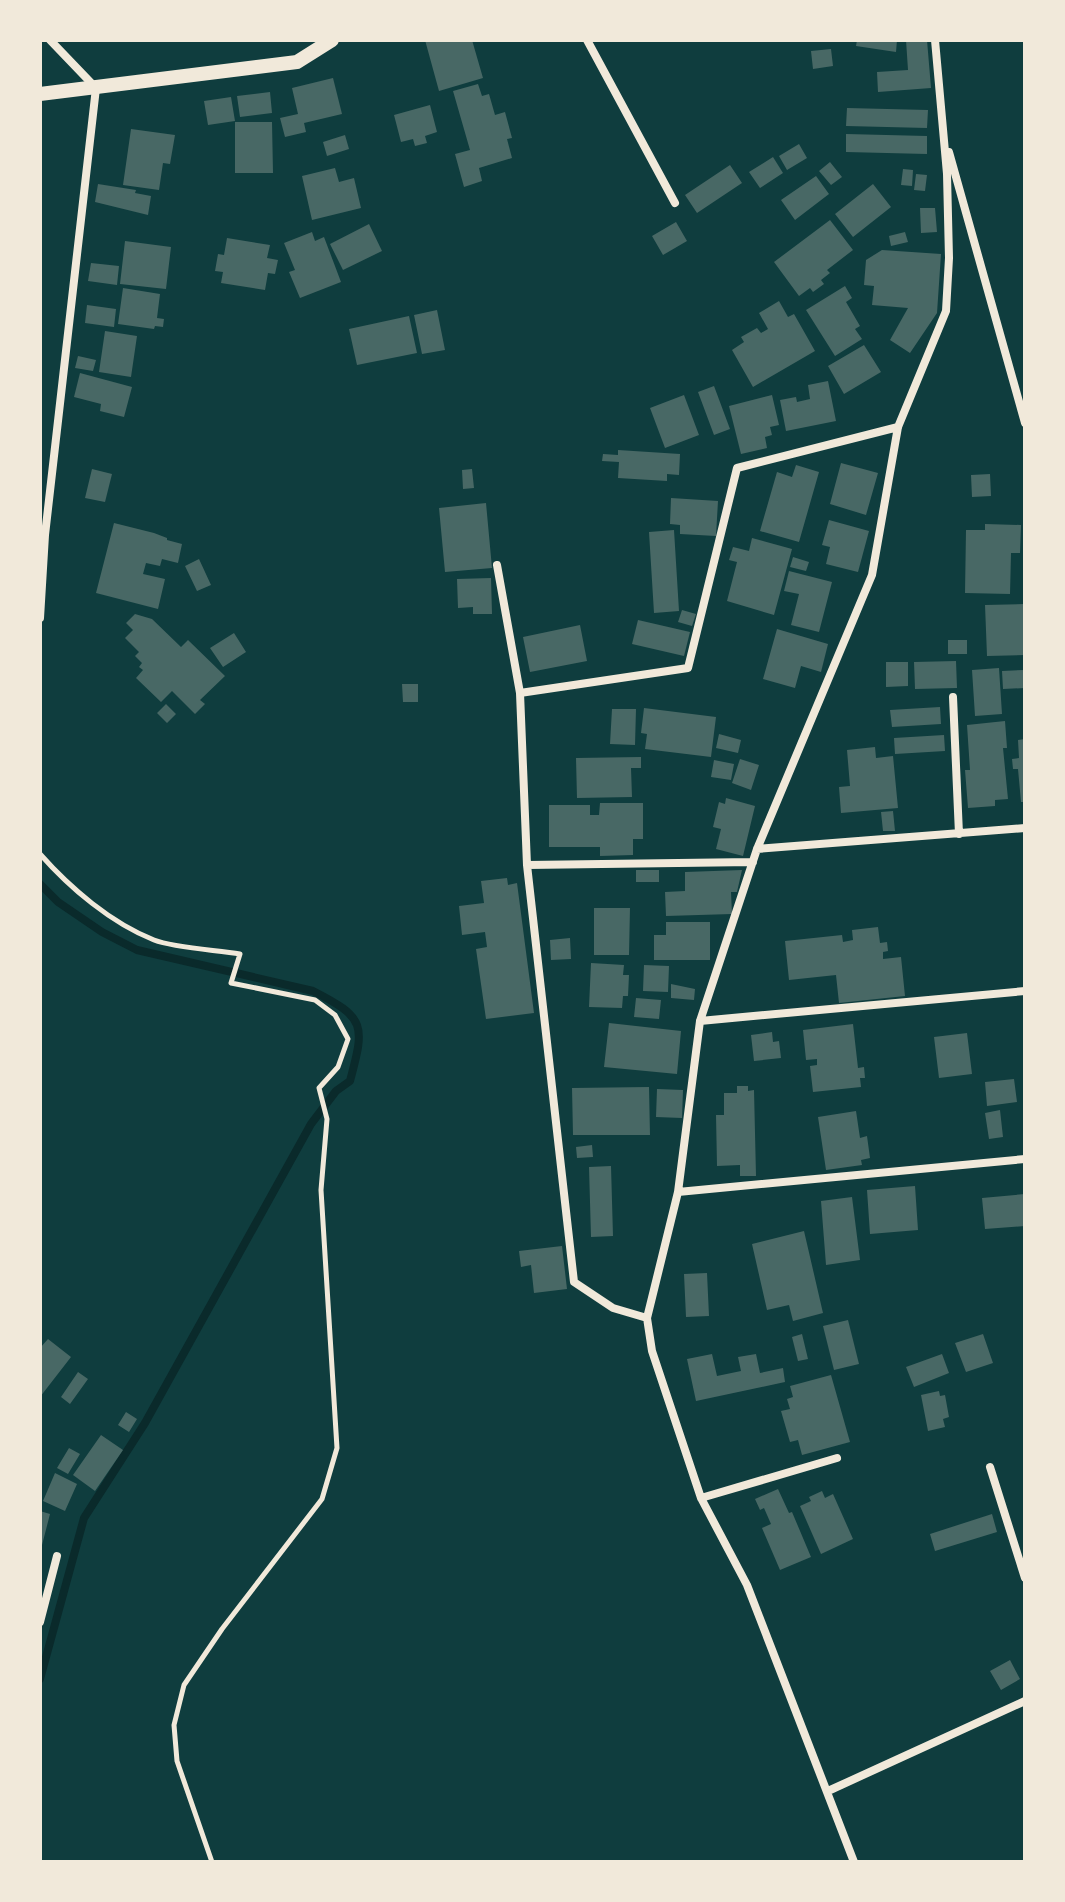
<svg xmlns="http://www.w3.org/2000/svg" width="1065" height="1902" viewBox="0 0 1065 1902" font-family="'Work Sans',sans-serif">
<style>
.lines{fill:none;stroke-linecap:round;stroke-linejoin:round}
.stream{stroke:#0a2a2b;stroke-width:8}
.building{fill:#486865}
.path{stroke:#f1e9da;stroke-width:5}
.minor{stroke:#f1e9da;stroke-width:8}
.tertiary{stroke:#f1e9da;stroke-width:14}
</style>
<rect width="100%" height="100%" fill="#0f3d3e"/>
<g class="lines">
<!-- stream -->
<path class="stream" d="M40,884L58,902L102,932L137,950L313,991C366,1018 365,1025 350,1081L336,1091L311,1124L145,1423L84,1518L40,1679"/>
</g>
<!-- building -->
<path class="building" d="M425,40H472L483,78L439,91Z
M857,40H897L896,52L856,46Z
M906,40H927L931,88L878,92L877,72L908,70Z
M831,49L833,66L813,69L811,51Z
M333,78L342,114L304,123L306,132L285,137L280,118L298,114L292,88Z
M478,84L482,96L489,94L495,115L505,112L512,138L507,139L512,158L479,168L482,181L464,187L455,154L470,150L453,91Z
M270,92L272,113L240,117L237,96Z
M231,97L235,121L208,125L204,101Z
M430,105L437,132L425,136L427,143L415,146L413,139L401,142L394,115Z
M847,108L928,110L927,128L846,126Z
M235,122H272L273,173H235Z
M131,129L175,135L170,164L163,163L159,190L123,185Z
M846,134L927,136V154L846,152Z
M345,135L349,149L327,156L323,142Z
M799,144L807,158L787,170L779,156Z
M773,157L783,173L760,188L749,172Z
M830,162L842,177L831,185L819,171Z
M730,165L742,183L697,213L685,195Z
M335,168L339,182L354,178L361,208L312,220L302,176Z
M903,169L913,170L912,186L901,185Z
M916,174L927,175L925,191L914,190Z
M816,176L829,194L795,220L781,200Z
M98,184L136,190L135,193L151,196L148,215L95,202Z
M873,184L891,207L853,237L835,214Z
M920,208H935L937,232L921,233Z
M830,220L853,250L827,270L830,273L821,280L824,284L813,292L810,288L799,296L774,262Z
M676,222L687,241L663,255L652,236Z
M369,224L382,251L343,270L330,244Z
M312,232L315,241L324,237L341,282L300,298L289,272L295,270L284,243Z
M905,232L908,242L891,246L889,236Z
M227,238L270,245L267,258L278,260L275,274L268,273L265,290L221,283L223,272L215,271L218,254L224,255Z
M125,241L171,247L166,289L120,284Z
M882,250L941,254L937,313L910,353L890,340L908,308L872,305L874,286L864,285L866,260Z
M91,263L119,266L117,285L88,281Z
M845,286L852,298L846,302L860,326L855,329L862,339L835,356L806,310Z
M123,288L160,294L157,318L164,319L163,327L155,326L154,329L118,324Z
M779,301L788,317L794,314L815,351L753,387L732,350L744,342L741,337L757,328L761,333L768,329L759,313Z
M87,305L116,309L114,327L85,323Z
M437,310L445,350L422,354L414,315Z
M409,316L417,353L357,365L349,329Z
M105,331L137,336L131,377L99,372Z
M864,345L881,372L844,394L828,366Z
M78,356L96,360L93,371L75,368Z
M80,373L132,387L124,417L100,411L101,404L74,397Z
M828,381L836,421L786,431L780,400L796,397L797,402L810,399L808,385Z
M714,386L730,429L714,435L698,392Z
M684,395L699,435L665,448L650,408Z
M772,395L779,425L770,427L772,435L765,437L767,448L741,454L729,406Z
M618,450L680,454L679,475L667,474V481L618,478L619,462L602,461L603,454L618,455Z
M841,463L878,473L866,515L830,504Z
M796,465L819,472L799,542L760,531L777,472L792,477Z
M92,469L112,474L105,502L85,498Z
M472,469L474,488L463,489L462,470Z
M990,474L991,496L972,497L971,475Z
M671,498L718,501L716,536L680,534V525L670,524Z
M486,503L492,568L445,572L439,508Z
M829,520L869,531L858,572L826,564L830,547L822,545Z
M114,523L154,533L167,538V540L182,544L178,563L162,559L160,566L146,563L143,574L165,579L158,609L96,593Z
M985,524L1021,525L1020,553H1011L1010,594L965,593L966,530H985Z
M674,530L679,611L654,613L649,532Z
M752,538L792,549L774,615L727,601L737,562L729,560L733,547L749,551Z
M793,557L809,562L806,571L790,567Z
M199,559L211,585L197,591L185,566Z
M789,571L832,582L819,632L791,625L799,594L784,591Z
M491,578L492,614H473V607L458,608L457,579Z
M1025,604V655L987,656L985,605Z
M682,610L696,614L692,626L678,622Z
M135,614L152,619L181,647L188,640L225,676L200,700L205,704L195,714L172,691L161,702L136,678L143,670L139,667L142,663L135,656L139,652L125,638L133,630L126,623Z
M638,620L690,632L684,656L632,644Z
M580,625L587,661L530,672L523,637Z
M777,629L828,644L821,672L801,666L795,688L763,679Z
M234,633L246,652L223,667L210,648Z
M948,640H967V654H948Z
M956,661L957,688L915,689L914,662Z
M886,662H908V686L886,687Z
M999,668L1002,714L975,716L972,670Z
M1024,670L1025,688L1003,689L1002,671Z
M402,684H418V702H403Z
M166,704L176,714L167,723L157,713Z
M940,707L941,724L892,727L890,710Z
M644,708L716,717L711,757L645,749L647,734L641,733Z
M612,709H636L635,745L610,744Z
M1005,721L1007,748H1003L1008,799L995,800V806L968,808L965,770H970L967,725Z
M719,734L741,740L738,753L716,748Z
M944,735L945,751L895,754L894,738Z
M1025,739V802H1021L1018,769H1013L1012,759L1019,758L1018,740Z
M875,747L876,758L893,756L898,808L841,813L839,787L850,786L847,750Z
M641,757V768H631L632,797L577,798L576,758Z
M740,759L759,765L751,790L732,783Z
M714,760L734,764L731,780L711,777Z
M726,798L755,806L743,856L716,849L721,829L713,827L719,802L725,804Z
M600,803H643V839H633V855L600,856V847H549V805H590V815H599Z
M893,811L895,831H883L881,812Z
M636,870H659V882H636Z
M742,870L737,892H731L732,914L666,916L665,892L685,891V872Z
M507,878L508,885L517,883L534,1013L486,1019L476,949L487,947L485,932L462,935L459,906L484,903L481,881Z
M594,908H630L629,955H594Z
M666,922H710V960H654V935H666Z
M878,927L880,943L887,942L888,951L883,952V959L901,957L905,996L839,1003L836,975L789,980L785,941L842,935L843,942L853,940L852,930Z
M570,938L571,959L551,960L550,940Z
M591,963L624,965L623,975H629L628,996H623L622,1008L589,1007Z
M644,965L669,966L668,992L643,991Z
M671,984L695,989L694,1000L671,998Z
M636,998L661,1000L659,1019L634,1017Z
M609,1023L681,1031L677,1074L604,1067Z
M853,1024L858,1068L864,1067L865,1078H860L861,1087L813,1092L810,1066L817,1065V1059L806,1060L803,1030Z
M772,1032L773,1042L779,1041L781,1058L754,1061L751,1035Z
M967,1033L972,1074L939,1078L934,1037Z
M1014,1079L1017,1102L987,1106L985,1082Z
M737,1086H748V1091L754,1090L756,1176H740V1165L717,1166L716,1115H724V1093H737Z
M649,1087L650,1135H573L572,1088Z
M657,1089L683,1090L682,1118L656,1117Z
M1000,1110L1003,1137L989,1139L985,1113Z
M856,1111L860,1138L867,1136L870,1158L861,1160L862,1165L826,1170L818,1117Z
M592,1145L593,1157L577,1158L576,1147Z
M611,1166L613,1236L591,1237L589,1167Z
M915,1186L918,1230L870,1234L867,1190Z
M1025,1194V1226L985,1229L982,1198Z
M852,1197L860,1260L826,1265L821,1201Z
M804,1231L823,1313L793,1321L789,1305L767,1310L752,1244Z
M562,1246L567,1289L534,1293L531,1265L521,1267L519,1251Z
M707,1273L709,1316L686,1317L684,1274Z
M848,1320L859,1364L834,1370L823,1326Z
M802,1334L808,1359L798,1361L792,1337Z
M983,1334L993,1363L966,1372L955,1343Z
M48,1339L71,1357L40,1397V1348Z
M712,1354L717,1376L741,1371L738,1357L756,1354L760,1373L783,1368L785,1382L696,1401L687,1359Z
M942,1354L949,1373L914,1387L906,1367Z
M78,1372L88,1379L70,1404L61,1397Z
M831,1375L850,1442L802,1455L798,1440L790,1442L781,1411L790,1409L787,1399L793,1397L790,1386Z
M939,1391L940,1396L945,1395L949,1417L943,1419L945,1427L928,1431L921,1395Z
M126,1412L137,1419L129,1432L118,1425Z
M101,1435L123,1450L95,1491L73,1475Z
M69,1448L80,1454L68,1474L57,1468Z
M55,1473L77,1484L65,1511L43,1501Z
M778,1489L789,1513L792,1512L811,1557L780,1570L762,1528L771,1524L764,1508L760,1510L755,1499Z
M822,1491L825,1498L833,1494L853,1539L821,1554L800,1506L811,1501L809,1497Z
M40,1511L50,1514L41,1549H40Z
M992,1514L997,1532L935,1551L930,1534Z
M1010,1660L1020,1679L1001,1690L990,1671Z"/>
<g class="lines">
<!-- path -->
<path class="path" d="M40,854C70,888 111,923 154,940C175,948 216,950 240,954L231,983L315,1000L335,1015L348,1039L338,1067L319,1088L327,1119L321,1190L337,1448L322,1499L222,1629L184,1685L174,1725L177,1761L212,1862"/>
<!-- minor -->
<path class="minor" d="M587,40L675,203
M949,152L1025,423
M497,565L520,693L527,865L574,1282L613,1308L647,1318
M40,618L45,535L96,88L50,40
M520,693L688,668L737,468L898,427
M953,697L959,834
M757,849L1025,828
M527,865L753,862
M700,1021L1025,991
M678,1192L1025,1159
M990,1467L1025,1578
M701,1498L837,1458
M40,1622L57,1556
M828,1791L1025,1701
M854,1862L747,1585L701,1498L652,1351L647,1318L678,1192L700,1021L757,849L872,575L898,427L946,311L949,258L947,174L935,40"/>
<!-- tertiary -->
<path class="tertiary" d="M40,94L297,62L332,40"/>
</g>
<!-- border -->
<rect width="1065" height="1902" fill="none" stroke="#f1e9da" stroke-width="84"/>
</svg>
